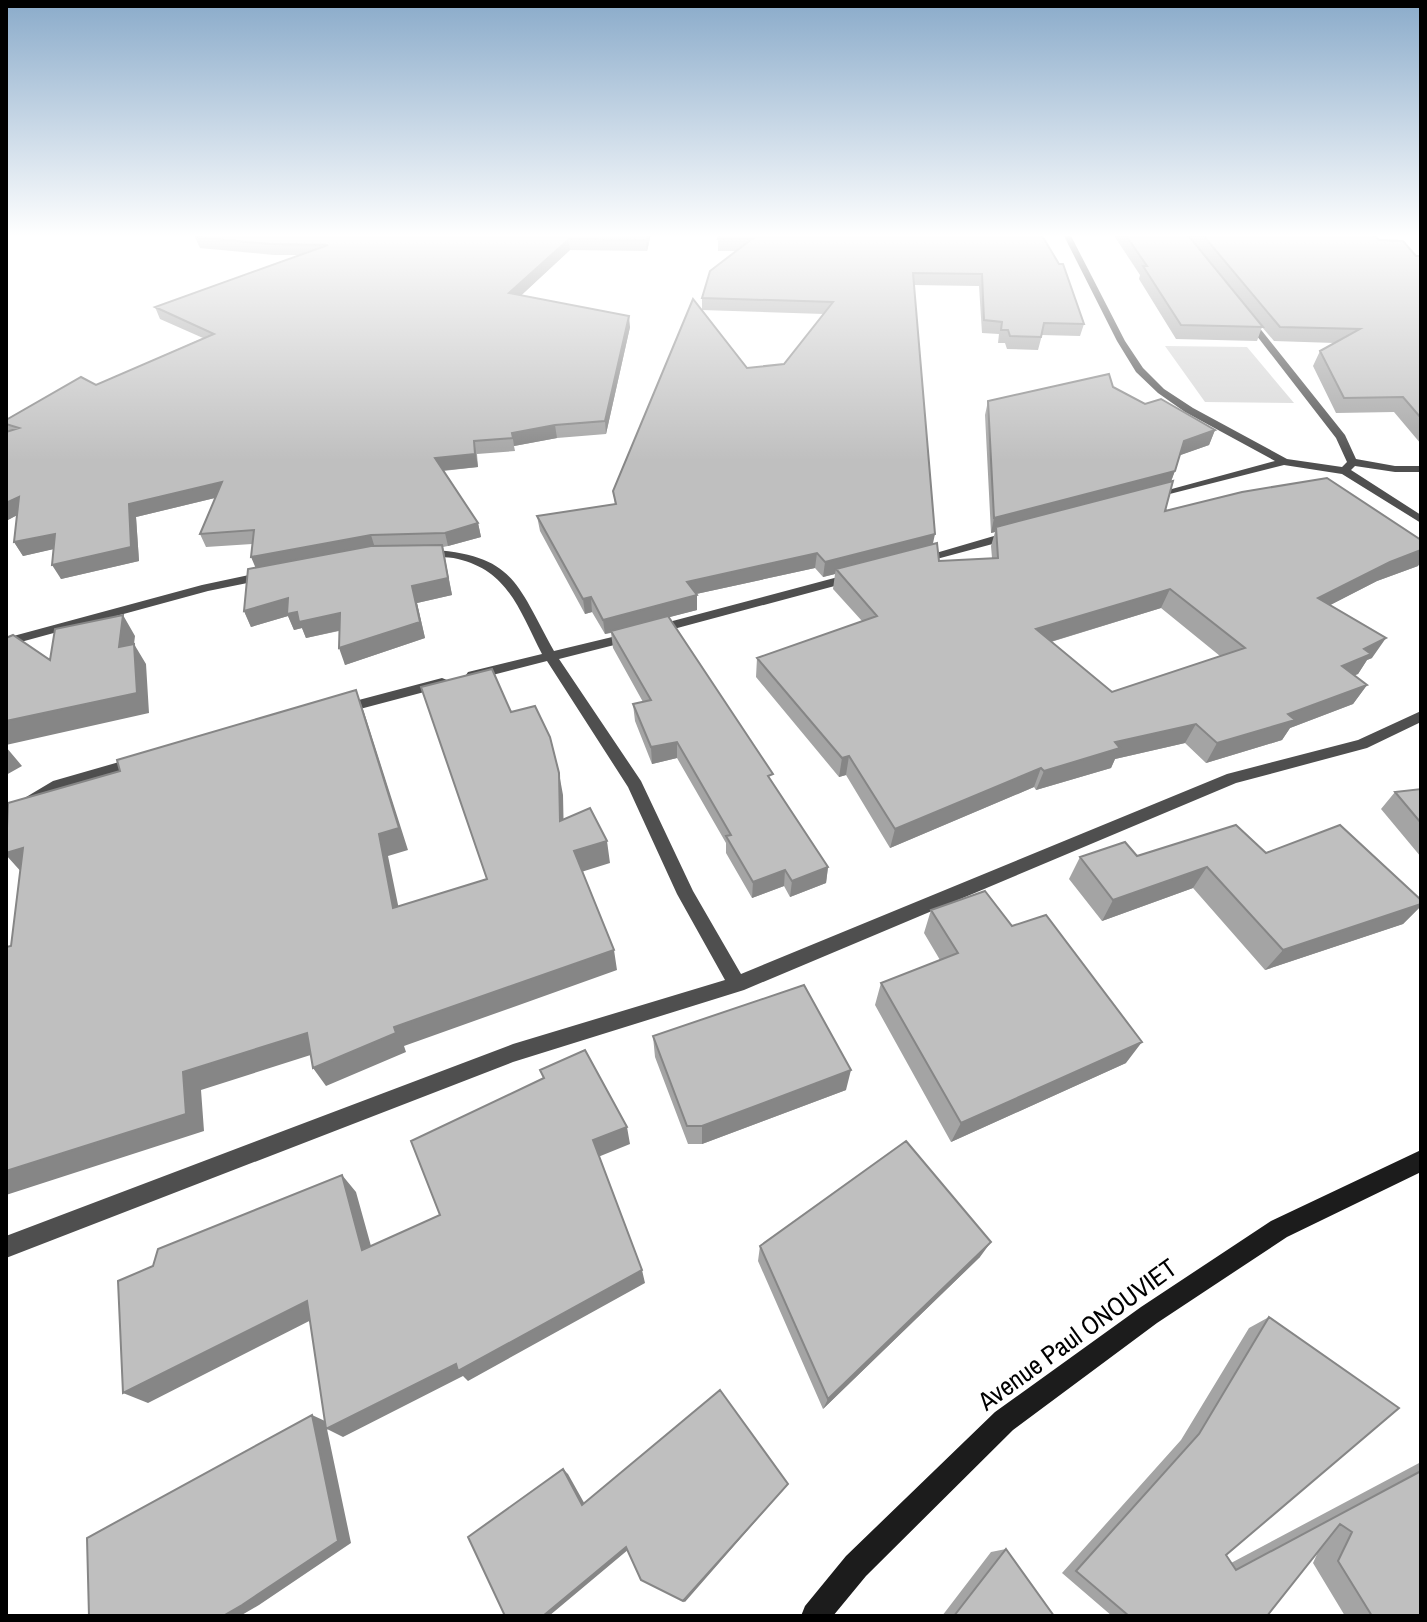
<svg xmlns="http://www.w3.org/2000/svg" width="1427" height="1622" viewBox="0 0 1427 1622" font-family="'Archivo Narrow',sans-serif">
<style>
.green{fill:#d6d6d6}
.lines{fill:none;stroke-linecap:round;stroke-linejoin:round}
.street{fill:#4f4f4f;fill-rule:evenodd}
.secondary{fill:#1c1c1c;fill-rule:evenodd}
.wall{fill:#a4a4a4;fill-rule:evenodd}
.shaded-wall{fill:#868686}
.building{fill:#bfbfbf;stroke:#868686;stroke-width:2;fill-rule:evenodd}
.labels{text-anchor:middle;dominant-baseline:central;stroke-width:7;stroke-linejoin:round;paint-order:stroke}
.near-street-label{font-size:26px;fill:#000;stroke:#fff}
</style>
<rect width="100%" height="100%" fill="#fff"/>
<!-- green -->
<path class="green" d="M1165,346L1247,347L1294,403L1205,402Z"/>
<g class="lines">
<!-- street -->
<path class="street" d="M1063,234H1070L1125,341L1143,368L1164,389L1193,408L1287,459L1342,467L1347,462L1336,438L1243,318L1250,316L1345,435L1356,459L1395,466H1421V472H1395L1355,466L1351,470L1421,515V523L1342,474L1284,465L1146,500V496L1275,461L1185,412L1158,393L1136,372L1117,341Z
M1011,531L1015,532V538L918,564L912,560Z
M425,549C514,555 515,580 554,651L633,632L638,633V639L559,659L641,781L693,891L741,974L1227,774L1358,740L1421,711V722L1367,748L1236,783L744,990L513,1062L6,1258V1236L513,1044L725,980L677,894L628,787L547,661L473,680L466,675L468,672L542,654C520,612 509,571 458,559C446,556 433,558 421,556V550Z
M268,571L272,572V578L208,591L6,646V638L202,585Z
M853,573L859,577L857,580L655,634L648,630L650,627Z
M442,678L447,680L449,683L447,686L341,714L334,709L336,706Z
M140,756L148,761L145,765L64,789L6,823V809L53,781Z"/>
<!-- secondary -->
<path class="secondary" d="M1421,1150V1172L1287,1237L1157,1323L1013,1430L866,1576L833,1616H801L805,1606L846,1556L995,1412L1141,1307L1271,1221Z"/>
</g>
<!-- wall -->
<path class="wall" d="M204,234H651L647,251L570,250L521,295L630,327L606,434L557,438L514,446L515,451L477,454L478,467L443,471L478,523L481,537L448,546L443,547L452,595L417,603L425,638L345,665L339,631L306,638L302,628L294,630L288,616L251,627L244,611L256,568L252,544L206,547L200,534L215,498L136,517L139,561L61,579L53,549L23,556L14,542L17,515L6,521V420L96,385L203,338L160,319L155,307L299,255H274L200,248L195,237Z
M1041,234L1084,324L1080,336L1042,335L1038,350L1007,349L1005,343H998L999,334L982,333L979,286L914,285L933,544L939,561L992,558L991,546L995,532L991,533L985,415L988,401L1113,387L1145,404L1215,430L1209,445L1180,455L1171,482L1165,511L1418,566L1377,581L1330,605L1372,658L1367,660L1358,674L1354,675L1367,685L1353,704L1290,728L1282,740L1206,763L1185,743L1115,759L1111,768L1036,790L1034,787L890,848L846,775L839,777L756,677L757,658L862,621L833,589L835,574L823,577L815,568L696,594L697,610L669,617L772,782L828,867L826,883L790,897L784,886L752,898L726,853V843L677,758L652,764L635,721L633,704L643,702L613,648L611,633L605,634L592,612L585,614L540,531L537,516L615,504L613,491L702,310V298L737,251H718V239ZM702,310L824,314L784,364L747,368ZM1161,608L1220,656L1112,692L1051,642Z
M1113,234H1372L1379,240L1416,256H1421V444L1394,412L1336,413L1313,366L1320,351L1335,343L1274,341L1262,327L1257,341L1176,339L1139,279L1140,275Z
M1421,789V857L1381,809L1395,792Z
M1137,856L1421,900V906L1403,924L1265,970L1193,888L1102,921L1069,879L1080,857Z
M931,910L1012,926L1126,1063L951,1142L875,1005L881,983L940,960L924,933Z
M653,1036L846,1090L702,1144H688L655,1057Z
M760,1246L980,1257L823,1409L758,1261Z
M1269,1317L1226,1555L1231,1563L1421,1462V1616H1345L1313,1563L1318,1552L1267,1616H1112L1062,1573L1181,1440L1249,1328Z
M1006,1549L1054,1616H942L991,1552Z"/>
<!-- shaded-wall -->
<path class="shaded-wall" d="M648,234H651L647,251L646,240Z
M569,239L570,250L511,305L509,293Z
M629,316L630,327L606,434L605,421Z
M555,425L557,438L514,446L512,433Z
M1215,430L1209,445L1178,456L1184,441Z
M474,441L478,467L438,471L435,458Z
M1175,471L1169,486L996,527L995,532L991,533L994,518Z
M222,482L227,495L136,517L139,561L61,579L52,565L129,504Z
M19,497L27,510L6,521V503Z
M478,523L481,537L448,546L445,533Z
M55,534L63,547L23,556L14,542Z
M935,534L932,548L836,569L835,574L823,577L825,562Z
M371,535L375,548L257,571L251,557Z
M442,545L452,595L417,603L425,638L345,665L339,648L412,586Z
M1421,550V562L1418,566L1377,581L1307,617L1318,598L1390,562Z
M817,553L815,568L687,596V582Z
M1170,589L1161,608L1030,648L1036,629Z
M697,595V610L605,634L603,620Z
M591,597L592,612L585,614L583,599Z
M288,598L297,612L340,613L346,629L306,638L302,628L294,630L288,616L251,627L244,611Z
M123,615L135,636L134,644L146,664L149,713L6,745V721L119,647Z
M1386,638L1372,658L1367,660L1358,674L1329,686L1342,666L1364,649Z
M1367,685L1353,704L1290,728L1282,740L1206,763L1217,743L1288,714Z
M356,690L364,712L408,850L388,856L403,929L393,908L379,834Z
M1196,724L1185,743L1115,759L1111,768L1036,790L1044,771L1115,742Z
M677,742V758L652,764L651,747Z
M6,747L22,766L6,775Z
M849,756L846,775L839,777L842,758Z
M1041,768L1034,787L890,848L895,829Z
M559,773L563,795L564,842L560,821Z
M607,841L610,863L578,873L574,851Z
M23,848L24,875L6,855V853Z
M828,867L826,883L790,897L792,881Z
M1207,867L1193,888L1102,921L1113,900Z
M785,870L784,886L752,898L753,882Z
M1421,904V906L1403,924L1265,970L1283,950Z
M614,950L617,970L404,1046L406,1052L326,1086L313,1068L394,1027Z
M307,1033L320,1052L201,1090L204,1131L6,1195V1171L183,1072Z
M1142,1042L1126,1063L951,1142L961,1123Z
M851,1070L846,1090L702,1144V1126Z
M627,1127L630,1144L598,1157L593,1140Z
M342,1175L356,1192L376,1264L362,1250Z
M991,1242L980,1257L823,1409L828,1399Z
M642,1270L645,1283L468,1381L463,1376L343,1437L327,1429L351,1543L259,1605L240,1616H223L312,1415L325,1421Z
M307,1301L323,1314L148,1403L123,1393Z
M563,1469L568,1474L587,1508L582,1505Z
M788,1484L685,1602L683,1601Z
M626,1547L629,1549L549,1616H543Z"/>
<!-- building -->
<path class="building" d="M204,234H648L646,240L569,239L509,293L629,316L605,421L555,425L512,433L513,438L474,441L475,454L435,458L478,523L445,533L371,535L251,557L254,530L200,534L222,482L129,504L131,547L52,565L55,534L14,542L19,497L6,503V432L19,428L6,424V420L81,377L96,385L214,334L155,307L328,245L270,244L195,237Z
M721,234H1041L1059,264H1063L1084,324L1044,323L1041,337L1010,336L1008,330H1001L1002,322L984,320L982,274L913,273L935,534L825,562L817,553L687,582L697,595L603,620L591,597L583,599L537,516L616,504L613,491L693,299L747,368L784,364L833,302L702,298L710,271L752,239H718Z
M1125,234H1187L1263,327L1181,325L1143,266H1147Z
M1202,234H1372L1379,240L1403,241L1416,256H1421V418L1403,397L1344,398L1320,351L1360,329L1280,327Z
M1109,374L1113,387L1145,404L1161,399L1215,430L1184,441L1175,471L994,518L988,401Z
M1327,478L1421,540V550L1390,562L1318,598L1386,638L1364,649L1371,654L1342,666L1367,685L1288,714L1295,720L1217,743L1196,724L1115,742L1120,748L1044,771L1041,768L895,829L849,756L842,758L757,658L877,616L836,569L937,543L939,561L998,558L996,527L1173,481L1165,511L1242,492ZM1170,589L1245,648L1112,692L1036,629Z
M442,545L448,578L412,586L420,622L339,648L340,613L299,622L297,612L287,614L288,598L244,611L248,569L371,546Z
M123,615L119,647L134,644L137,693L6,721V638L13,635L50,660L55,629Z
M668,616L773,774L768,776L828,867L792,881L785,870L753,882L726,836L731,835L677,742L651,747L633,704L651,700L611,631Z
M492,669L511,712L535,706L550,737L559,773L560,821L590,808L607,841L574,851L614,950L394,1027L396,1033L313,1068L307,1033L183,1072L186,1114L6,1171V947L11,946L23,848L6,853L8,803L120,771L117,760L356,690L399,828L379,834L393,908L487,879L421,687Z
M1421,789V823L1395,792Z
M1236,825L1266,853L1340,825L1421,900V904L1283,950L1207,867L1113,900L1080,857L1125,842L1137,856Z
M985,891L1012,926L1046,915L1142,1042L961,1123L881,983L958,953L931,910Z
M804,985L851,1070L702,1126H687L653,1036Z
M585,1050L627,1127L593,1140L642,1270L458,1371L456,1364L326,1429L307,1301L123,1393L118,1281L153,1266L158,1249L342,1175L362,1250L440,1215L411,1141L544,1078L540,1070Z
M906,1141L991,1242L828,1399L760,1246Z
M1269,1317L1399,1408L1226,1555L1236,1570L1421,1471V1616H1372L1338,1561L1352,1532L1340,1524L1267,1616H1129L1076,1571L1199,1434Z
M720,1390L788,1484L683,1601L641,1580L626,1547L543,1616H505L468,1537L563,1469L582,1505Z
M312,1415L338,1541L242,1605L223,1616H89L87,1538Z
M1006,1549L1054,1616H954Z"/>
<!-- sky -->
<linearGradient id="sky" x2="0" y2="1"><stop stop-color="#8aabca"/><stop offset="0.51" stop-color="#fff"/><stop offset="1" stop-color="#fff" stop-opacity="0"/></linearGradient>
<rect width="1427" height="461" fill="url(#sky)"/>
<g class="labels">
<!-- near-street labels -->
<g class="near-street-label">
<text transform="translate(1077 1334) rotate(-36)">Avenue Paul ONOUVIET</text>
</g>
</g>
<!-- border -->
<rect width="1427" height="1622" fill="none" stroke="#000000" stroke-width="16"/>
</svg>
